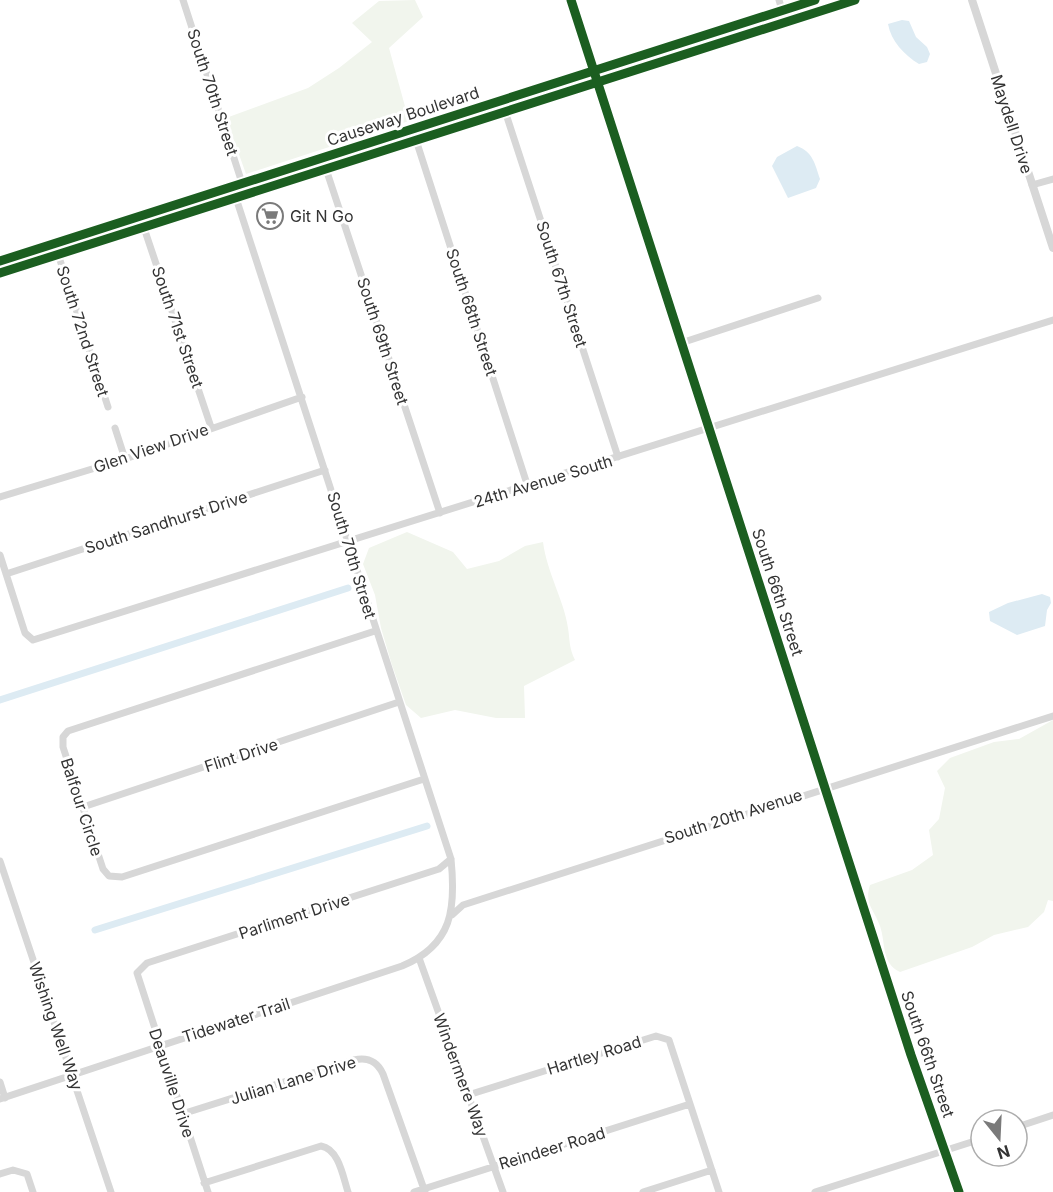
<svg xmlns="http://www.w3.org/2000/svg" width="1053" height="1192" viewBox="0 0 1053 1192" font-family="Inter,sans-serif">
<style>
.green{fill:#f1f5ed}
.water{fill:#ddebf3}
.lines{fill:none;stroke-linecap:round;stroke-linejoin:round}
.canal{stroke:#ddebf3;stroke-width:7}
.minor{stroke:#d7d7d7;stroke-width:7}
.tertiary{stroke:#d7d7d7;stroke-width:8}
.secondary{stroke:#d0d0d0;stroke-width:10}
.cycleway-casing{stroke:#fff;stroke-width:13}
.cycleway{stroke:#1b5e20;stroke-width:9}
.labels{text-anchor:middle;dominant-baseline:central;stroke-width:6;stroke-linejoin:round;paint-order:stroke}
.street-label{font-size:16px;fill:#333;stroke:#fff}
.poi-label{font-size:16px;fill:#333;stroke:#fff;text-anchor:start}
</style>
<rect width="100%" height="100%" fill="#fff"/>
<!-- green -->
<path class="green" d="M415,0L423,17L389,48L409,121L246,174L226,118L308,88L339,68L372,42L352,23L379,1Z
M407,532L453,552L467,569L499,561L525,546L543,542C547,573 564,600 568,628C570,641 569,648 575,660L524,686L525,718H496L455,710L421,718L406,705L392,665L381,628L375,595L363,564L369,548Z
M1053,720V901L1048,900L1044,912L1028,927L994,935L972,947L900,972C881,963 886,944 880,926C874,909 864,904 870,885L912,870L933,855L929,830L939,819L945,788L937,771L950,758L994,742L1019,739Z"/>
<!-- water -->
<path class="water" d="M902,20L909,21L916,37L927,47L930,54L927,62L919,64C904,55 891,41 888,24Z
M797,146C813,152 815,164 820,179L816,188L788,198L772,166L777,157Z
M1042,594L1050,597L1051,603L1047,610L1045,626L1017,635L990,621L989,612L1008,603Z"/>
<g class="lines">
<!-- canal -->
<path class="canal" d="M0,700L348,588
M95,930L427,826"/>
<!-- minor -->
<path class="minor" d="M183,0L242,183
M571,0L911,1055L959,1192
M779,0L782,10
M505,111L618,457
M416,140L527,484
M326,169L440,513
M1032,185L1053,179
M144,228L211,427
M58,254L108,407
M681,343L818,298
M115,428L125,459
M0,497L125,459L302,397
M0,555L25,633L33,640L1053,320
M6,574L325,470
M375,631L68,731L63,737V747L103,869L109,876L122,877L424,779
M83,807L399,702
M0,861L111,1192
M452,915L463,905L1053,716
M419,958L503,1192
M0,1082L5,1098
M468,1095L656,1036L669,1040L719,1192
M0,1099L402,966C453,945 456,908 451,859L236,198
M182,1114L354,1060C368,1057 377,1061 383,1074L425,1192
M1017,1127L1053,1115
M0,1174L13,1170L27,1174L33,1192
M204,1183L321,1146C339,1149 343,1177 348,1192
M208,1192L137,973L147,963L439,869L451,859
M414,1192L690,1104
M643,1192L712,1170
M815,1192L981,1139"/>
<!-- tertiary -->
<path class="tertiary" d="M972,0L1053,248"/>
<!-- secondary -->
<path class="secondary" d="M0,261L815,0
M0,273L855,0"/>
<defs>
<path id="cycleway" d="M571,0L911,1055L959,1192
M0,261L815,0
M0,273L855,0"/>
</defs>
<!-- cycleway casing -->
<use href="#cycleway" class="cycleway-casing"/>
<!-- cycleway -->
<use href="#cycleway" class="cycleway"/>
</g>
<!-- icons -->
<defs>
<symbol id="supermarket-ring" viewBox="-11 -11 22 22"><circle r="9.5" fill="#fff" stroke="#7a7a7a" stroke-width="1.5"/><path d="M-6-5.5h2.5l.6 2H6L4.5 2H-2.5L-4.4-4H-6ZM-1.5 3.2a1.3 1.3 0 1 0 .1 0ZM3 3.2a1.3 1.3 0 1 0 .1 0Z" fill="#7a7a7a"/></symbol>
</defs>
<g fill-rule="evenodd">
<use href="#supermarket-ring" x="255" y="201" width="30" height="30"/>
</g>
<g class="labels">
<!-- street labels -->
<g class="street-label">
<text transform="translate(213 92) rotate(72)">South 70th Street</text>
<text transform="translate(403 116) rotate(-18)">Causeway Boulevard</text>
<text transform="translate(1012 124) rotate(72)">Maydell Drive</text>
<text transform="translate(562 284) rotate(72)">South 67th Street</text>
<text transform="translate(472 312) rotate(72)">South 68th Street</text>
<text transform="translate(178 327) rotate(71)">South 71st Street</text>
<text transform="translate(83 331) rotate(72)">South 72nd Street</text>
<text transform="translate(383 341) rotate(72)">South 69th Street</text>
<text transform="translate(151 448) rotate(-19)">Glen View Drive</text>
<text transform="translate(543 481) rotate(-17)">24th Avenue South</text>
<text transform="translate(166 522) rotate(-18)">South Sandhurst Drive</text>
<text transform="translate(352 555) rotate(73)">South 70th Street</text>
<text transform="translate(778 592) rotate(72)">South 66th Street</text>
<text transform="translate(241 755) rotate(-18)">Flint Drive</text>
<text transform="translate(82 807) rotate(72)">Balfour Circle</text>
<text transform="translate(733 816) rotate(-18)">South 20th Avenue</text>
<text transform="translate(294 916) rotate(-18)">Parliment Drive</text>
<text transform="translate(236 1020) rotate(-18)">Tidewater Trail</text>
<text transform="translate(56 1026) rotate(71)">Wishing Well Way</text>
<text transform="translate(928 1054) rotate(71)">South 66th Street</text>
<text transform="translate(594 1055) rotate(-17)">Hartley Road</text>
<text transform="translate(461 1075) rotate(70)">Windermere Way</text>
<text transform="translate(293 1080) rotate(-17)">Julian Lane Drive</text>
<text transform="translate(172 1083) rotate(72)">Deauville Drive</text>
<text transform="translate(552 1148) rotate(-17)">Reindeer Road</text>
</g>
<!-- poi labels -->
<g class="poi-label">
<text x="290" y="216">Git N Go</text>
</g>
</g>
<!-- north arrow -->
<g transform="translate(999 1138) rotate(162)"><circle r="28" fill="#ffffff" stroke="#adadad" stroke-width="1.5"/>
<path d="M0-4.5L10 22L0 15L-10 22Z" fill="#7a7a7a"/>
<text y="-9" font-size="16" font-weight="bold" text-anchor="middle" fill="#333333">N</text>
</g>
</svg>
